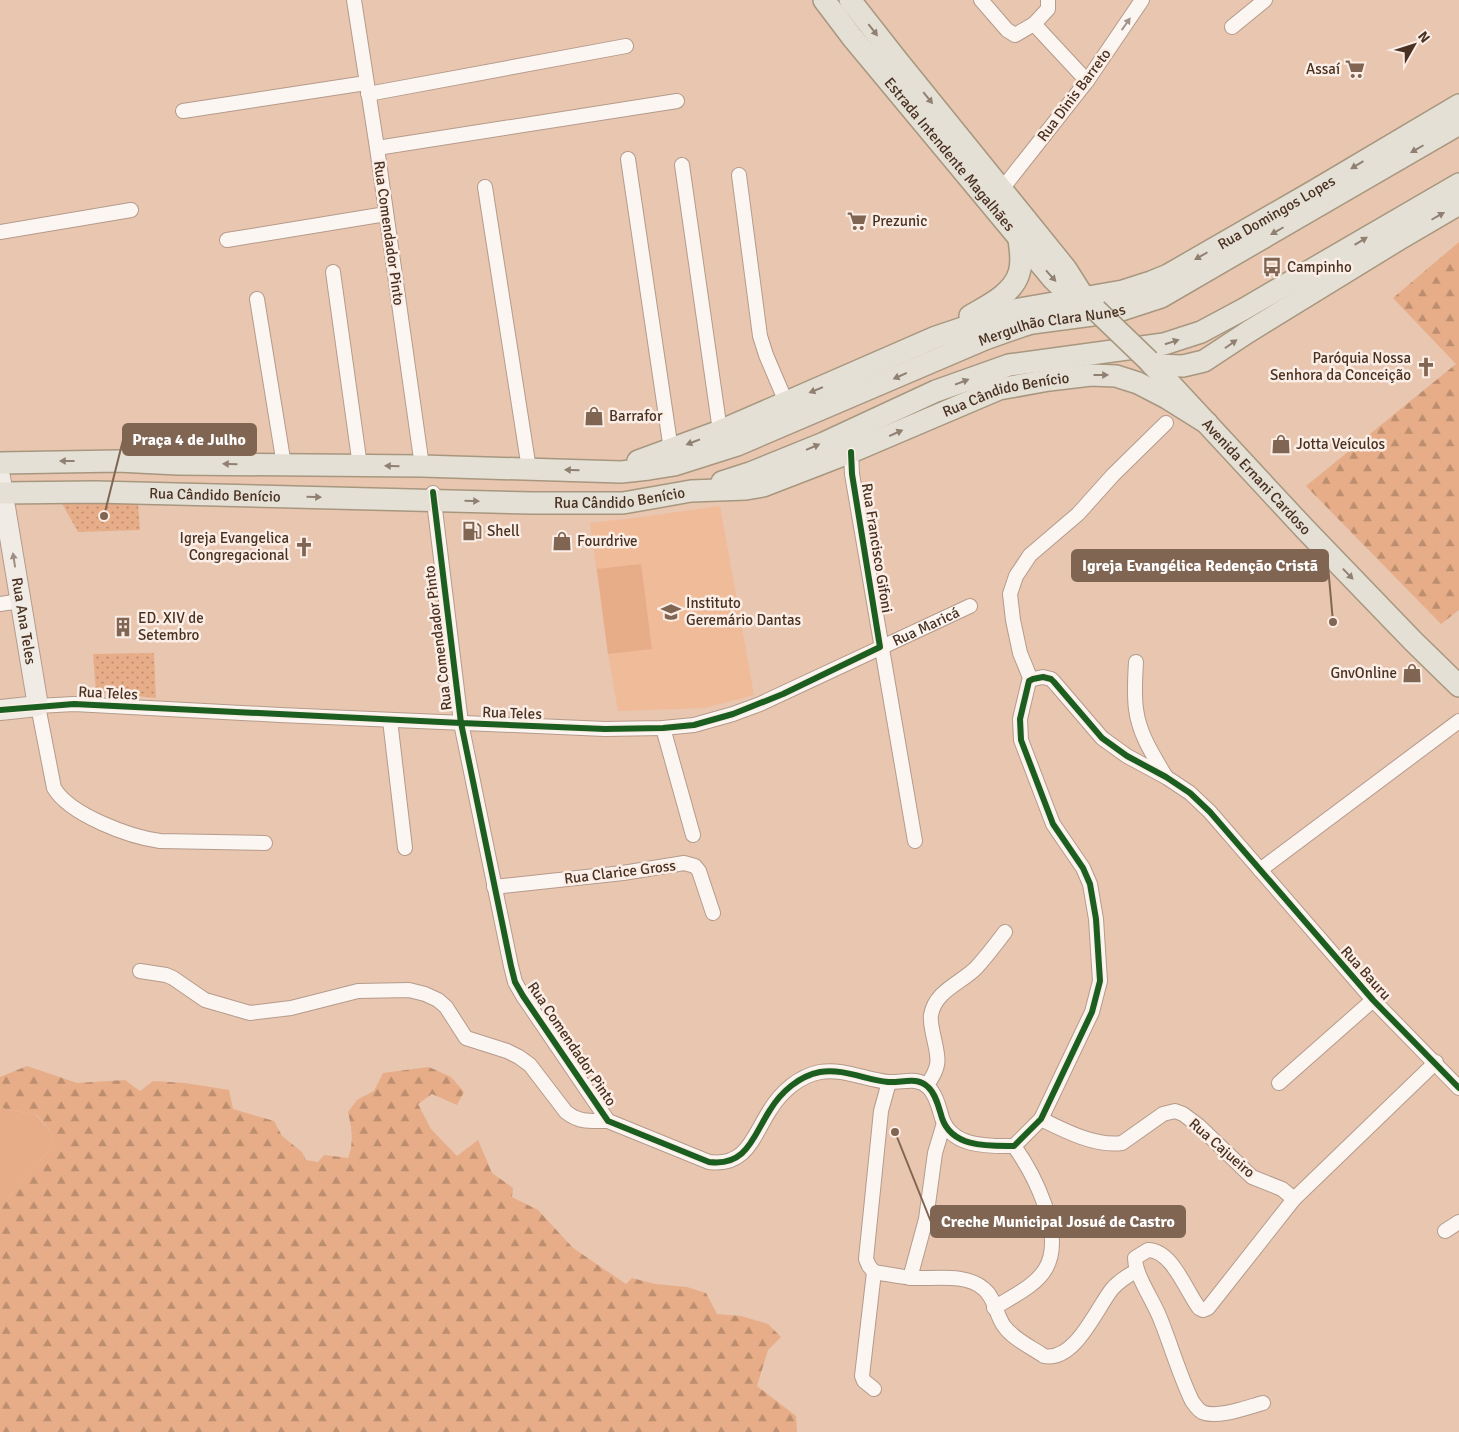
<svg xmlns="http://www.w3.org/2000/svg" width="1459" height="1432" viewBox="0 0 1459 1432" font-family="Signika,sans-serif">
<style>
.built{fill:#f0bb99}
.green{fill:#e6ad88}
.forest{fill:url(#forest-firs)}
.park{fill:url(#park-dots)}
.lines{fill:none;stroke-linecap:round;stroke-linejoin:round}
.street-casing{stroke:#b59b8b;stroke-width:16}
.secondary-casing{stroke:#b59b8b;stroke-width:22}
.primary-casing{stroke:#a7977f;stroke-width:24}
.street{stroke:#fcf6f3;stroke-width:14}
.secondary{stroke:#f0ebe5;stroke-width:20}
.primary{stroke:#e5e0d6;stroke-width:21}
.primary-bridge-casing{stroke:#a7977f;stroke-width:24;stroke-linecap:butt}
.primary-bridge{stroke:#e5e0d6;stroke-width:21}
.cycleway-casing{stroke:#fbeee6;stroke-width:9}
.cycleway{stroke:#1b5e20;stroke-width:6}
.oneway{fill:#a3948a}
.oneway2{fill:#908072}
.oneway3{fill:#9d8e83}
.labels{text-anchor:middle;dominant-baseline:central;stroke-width:5;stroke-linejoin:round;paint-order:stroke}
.poi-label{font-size:15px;fill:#4a3121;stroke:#fbeee6;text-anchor:start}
.street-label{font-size:15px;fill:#4a3121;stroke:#fbeee6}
.leader{fill:none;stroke:#816553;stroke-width:2}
.callout-dot{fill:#816553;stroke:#fbeee6;stroke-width:2}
.callout{fill:#816553;stroke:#816553;stroke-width:2}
.callout-label{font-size:16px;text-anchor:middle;font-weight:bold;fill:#fff}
</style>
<defs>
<pattern id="forest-firs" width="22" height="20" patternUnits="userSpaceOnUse" patternTransform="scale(1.25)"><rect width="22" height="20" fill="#e6ad88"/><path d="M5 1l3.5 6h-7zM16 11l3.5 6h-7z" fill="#bc8d6f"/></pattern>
<pattern id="park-dots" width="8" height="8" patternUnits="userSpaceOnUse" patternTransform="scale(1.25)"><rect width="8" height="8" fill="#e6ad88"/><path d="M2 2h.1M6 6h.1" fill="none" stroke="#bc8d6f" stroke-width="1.8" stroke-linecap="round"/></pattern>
</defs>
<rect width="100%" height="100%" fill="#e8c6b0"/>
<!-- built -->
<path class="built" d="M720,506L754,695L705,708L618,711L608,654L590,523L635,518Z"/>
<!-- green -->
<path class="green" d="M641,564L652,649L608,654L597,569Z
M0,1106L5,1109L36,1115L52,1133L53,1146L25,1178L0,1209Z"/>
<!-- forest -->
<path class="forest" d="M1459,242V610L1441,624L1306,486L1456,364L1393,298Z
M27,1066L77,1083L125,1080L140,1091L153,1081L185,1083L229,1090L233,1109L274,1121L282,1136L302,1152L306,1160L318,1162L324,1155L348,1158C354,1143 352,1129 348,1112L357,1100L374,1091L383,1073L429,1067L451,1077L464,1092L457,1105L432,1094L418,1104L431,1129L457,1156L478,1140L492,1173L513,1188L512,1197L538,1210L573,1248L626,1284L632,1278L655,1284L687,1287L706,1293L717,1314L741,1316L768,1324L781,1337L768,1350L757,1386L796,1416L797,1432H0V1209L25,1178L53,1146L52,1133L37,1115L5,1109L0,1106V1077Z"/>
<!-- park -->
<path class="park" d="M60,500L138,503L140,530L78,532Z
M154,653L156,698L96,692L93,654Z"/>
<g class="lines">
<defs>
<g id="street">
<path d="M354,0L377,148L422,466"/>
<path d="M981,0L1007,30L1015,35L1034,24L1048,9V0"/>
<path d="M1034,24L1087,81"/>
<path d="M1232,27L1265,0"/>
<path d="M368,94L626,46"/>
<path d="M183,111L366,83"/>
<path d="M377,148L677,101"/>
<path d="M628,159L671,450"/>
<path d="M682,165L720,431"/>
<path d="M739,175L760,336L766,355L786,402"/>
<path d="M485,187L529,469"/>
<path d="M1002,189L1087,81L1142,0"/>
<path d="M0,232L131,210"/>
<path d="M227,240L386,214"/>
<path d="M333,272L360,466"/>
<path d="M257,299L284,465"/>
<path d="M851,452L852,474L915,841"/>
<path d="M433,493L461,723L511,966L515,982L523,996L608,1121L709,1162C747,1167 753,1136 770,1110C781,1092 799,1076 820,1072C843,1068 866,1080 888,1082C902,1083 917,1076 928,1087C936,1094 939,1108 942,1118C952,1148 989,1146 1014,1146L1041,1119L1092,1012L1100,981L1096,919L1090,884L1083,868L1053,824L1021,740L1020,719L1029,681L1033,679L1043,677L1051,679L1054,682L1102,738L1127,756L1166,777L1190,793L1210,812L1373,1000L1459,1088"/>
<path d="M0,604L20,601"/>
<path d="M1136,662C1135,678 1134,694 1136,709C1139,734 1153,755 1166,777"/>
<path d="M1031,680L1020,653L1013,620L1010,594L1016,576L1030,555L1078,514L1113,475L1166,423"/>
<path d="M390,720L405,848"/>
<path d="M663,728L693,835"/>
<path id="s1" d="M265,843L160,841C130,837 70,815 54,788L38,706L74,704L280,715L605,729L663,728L694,725L733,714L760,704L970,606"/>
<path d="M1260,870L1459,721"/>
<path d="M494,887L623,873L684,863L695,866L699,871L713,913"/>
<path d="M140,971L166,975L173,978L205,1000L250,1013L291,1008L358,991L409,990L425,994L438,1000L446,1007L466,1038L507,1051L519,1057L530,1065L566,1112C580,1123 591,1121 608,1121"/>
<path d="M1279,1083L1373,1000"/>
<path d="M927,1085C942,1064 938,1058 933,1034C932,1028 930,1021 931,1015C935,991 961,983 976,968C986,957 996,944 1005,932"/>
<path d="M1041,1119C1063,1130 1096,1147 1122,1143L1163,1114L1175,1111L1183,1114L1199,1126L1252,1177L1282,1189L1294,1199"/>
<path d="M1445,1231L1459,1222"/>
<path d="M874,1272C887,1274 900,1277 913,1278C935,1279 966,1273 984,1289C995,1298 996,1315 1004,1326C1013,1339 1031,1347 1044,1356C1075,1362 1096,1309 1112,1289C1119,1281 1127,1276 1136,1271"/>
<path d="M874,1272L869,1266L866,1259L881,1111L889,1082"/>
<path d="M910,1278L926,1219L935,1153L944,1123"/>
<path d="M994,1308C1011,1297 1036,1286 1046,1268C1065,1234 1034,1174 1014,1146"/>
<path d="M874,1389L864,1381L862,1376L874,1272"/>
<path d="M1263,1403C1248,1407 1217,1419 1202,1412C1197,1409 1195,1405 1192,1401C1179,1374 1171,1345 1160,1318C1153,1300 1135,1275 1135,1258L1148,1250C1172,1250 1186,1291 1199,1308L1203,1310L1208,1308L1294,1199L1436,1062"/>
</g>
<g id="secondary">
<path id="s2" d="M0,477L38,706L0,710"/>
</g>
<g id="primary">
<path id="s3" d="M824,0L852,37L1053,279C1063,289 1070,294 1084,297"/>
<path d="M850,0L897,60L1066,269L1085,299"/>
<path d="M970,316C987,306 1013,294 1019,273C1023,262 1020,250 1019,238"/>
<path id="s4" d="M1149,361L1305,529L1413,641L1459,686"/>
<path d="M1153,365L1183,366L1204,361L1248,332L1401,238L1459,204"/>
<path id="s5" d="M638,461L720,431L936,337L1019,309L1123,291L1151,282L1168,275L1314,191L1459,105"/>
<path id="s6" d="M0,463L118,461L178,464L422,466L621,472L649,469L674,465L737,445L985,339L1022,326L1032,323L1115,312L1161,297L1459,124"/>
<path d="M722,482L750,473L824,443L936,391L1009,365L1164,344L1201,332L1244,309L1459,184"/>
<path id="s7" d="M0,493L96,492L532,503H623L691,491L746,489L763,486L851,452L999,389L1049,380L1091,375L1116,376L1138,383L1167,398L1207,423"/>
</g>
</defs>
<!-- street casing -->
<use href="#street" class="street-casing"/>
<!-- secondary casing -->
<use href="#secondary" class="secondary-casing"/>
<!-- primary casing -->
<use href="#primary" class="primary-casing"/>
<!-- street -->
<use href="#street" class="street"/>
<!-- secondary -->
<use href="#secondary" class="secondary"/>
<!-- primary -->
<use href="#primary" class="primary"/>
<defs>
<path id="primary-bridge" d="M1096,310L1149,361"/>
</defs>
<!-- primary-bridge casing -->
<use href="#primary-bridge" class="primary-bridge-casing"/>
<!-- primary-bridge -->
<use href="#primary-bridge" class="primary-bridge"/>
<defs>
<path id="cycleway" d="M433,492L461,723L511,966L515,982L523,996L608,1121L709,1162C747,1167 753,1136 770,1110C781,1092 799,1076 820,1072C843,1068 866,1080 888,1082C902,1083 917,1076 928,1087C936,1094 939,1108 942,1118C952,1148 989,1146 1014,1146L1041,1119L1092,1012L1100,981L1096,919L1090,884L1083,868L1053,824L1021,740L1020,719L1029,681L1033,679L1043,677L1051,679L1054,682L1102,738L1127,756L1166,777L1190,793L1210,812L1373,1000L1459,1088
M0,710L74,704L461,723L605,729L663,728L694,725L733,714L783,694L880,647L852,474L851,452"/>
</defs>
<!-- cycleway casing -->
<use href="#cycleway" class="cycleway-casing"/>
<!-- cycleway -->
<use href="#cycleway" class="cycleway"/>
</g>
<!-- one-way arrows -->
<defs><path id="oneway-solid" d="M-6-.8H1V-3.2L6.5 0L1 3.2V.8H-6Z" transform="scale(1.25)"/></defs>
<use class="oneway" href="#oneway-solid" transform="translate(1126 24) rotate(-55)"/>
<g class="oneway2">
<use href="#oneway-solid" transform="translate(873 30) rotate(52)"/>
<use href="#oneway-solid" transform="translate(928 98) rotate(51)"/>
<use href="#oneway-solid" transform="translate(1417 149) rotate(150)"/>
<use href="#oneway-solid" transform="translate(1357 165) rotate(149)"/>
<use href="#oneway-solid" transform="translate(1438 216) rotate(-30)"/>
<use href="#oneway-solid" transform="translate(1277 231) rotate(150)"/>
<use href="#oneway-solid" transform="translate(1361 241) rotate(-31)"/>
<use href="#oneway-solid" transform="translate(1201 256) rotate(150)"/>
<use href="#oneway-solid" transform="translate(1051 276) rotate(48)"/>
<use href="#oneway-solid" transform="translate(1172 342) rotate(-17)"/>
<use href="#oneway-solid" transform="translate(1231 344) rotate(-35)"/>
<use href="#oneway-solid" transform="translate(1101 375)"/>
<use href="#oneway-solid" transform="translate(900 376) rotate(156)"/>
<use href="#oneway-solid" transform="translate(962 382) rotate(-21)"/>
<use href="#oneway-solid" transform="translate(816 390) rotate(158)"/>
<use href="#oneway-solid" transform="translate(896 433) rotate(-24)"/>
<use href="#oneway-solid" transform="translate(693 442) rotate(159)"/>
<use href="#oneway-solid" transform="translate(813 447) rotate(-23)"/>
<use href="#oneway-solid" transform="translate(67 461) rotate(180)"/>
<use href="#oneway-solid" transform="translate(230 464) rotate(-179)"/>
<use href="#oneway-solid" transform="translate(392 466) rotate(-179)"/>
<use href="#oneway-solid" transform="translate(572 470) rotate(-178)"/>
<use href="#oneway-solid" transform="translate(314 497) rotate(1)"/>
<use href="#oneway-solid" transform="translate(472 501) rotate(2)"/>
<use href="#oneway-solid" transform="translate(1348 574) rotate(46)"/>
</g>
<use class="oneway3" href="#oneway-solid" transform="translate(14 560) rotate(-99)"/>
<!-- icons -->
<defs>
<symbol id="supermarket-bare" viewBox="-9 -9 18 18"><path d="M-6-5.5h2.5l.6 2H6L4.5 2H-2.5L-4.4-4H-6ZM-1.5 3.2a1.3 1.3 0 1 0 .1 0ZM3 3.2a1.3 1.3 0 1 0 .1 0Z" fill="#816553" stroke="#fbeee6" stroke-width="2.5" paint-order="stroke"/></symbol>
<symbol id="bus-bare" viewBox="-9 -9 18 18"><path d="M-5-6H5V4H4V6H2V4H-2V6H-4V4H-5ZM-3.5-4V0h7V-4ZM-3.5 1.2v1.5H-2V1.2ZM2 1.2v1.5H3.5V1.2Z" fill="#816553" stroke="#fbeee6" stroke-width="2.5" paint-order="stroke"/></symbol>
<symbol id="church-bare" viewBox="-9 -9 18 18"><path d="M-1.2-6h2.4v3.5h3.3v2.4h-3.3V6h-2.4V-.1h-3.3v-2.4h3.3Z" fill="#816553" stroke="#fbeee6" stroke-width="2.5" paint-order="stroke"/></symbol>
<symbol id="shop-bare" viewBox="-9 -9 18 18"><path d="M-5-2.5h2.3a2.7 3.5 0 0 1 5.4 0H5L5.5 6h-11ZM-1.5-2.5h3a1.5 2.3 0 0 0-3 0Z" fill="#816553" stroke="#fbeee6" stroke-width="2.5" paint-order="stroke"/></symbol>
<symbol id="fuel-bare" viewBox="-9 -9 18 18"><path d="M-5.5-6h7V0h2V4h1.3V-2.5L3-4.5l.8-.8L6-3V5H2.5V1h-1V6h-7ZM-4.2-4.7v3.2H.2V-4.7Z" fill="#816553" stroke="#fbeee6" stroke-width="2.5" paint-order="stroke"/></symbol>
<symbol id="school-bare" viewBox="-9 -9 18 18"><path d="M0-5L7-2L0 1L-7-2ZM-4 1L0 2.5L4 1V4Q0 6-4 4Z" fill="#816553" stroke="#fbeee6" stroke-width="2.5" paint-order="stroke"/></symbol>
<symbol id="building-bare" viewBox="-9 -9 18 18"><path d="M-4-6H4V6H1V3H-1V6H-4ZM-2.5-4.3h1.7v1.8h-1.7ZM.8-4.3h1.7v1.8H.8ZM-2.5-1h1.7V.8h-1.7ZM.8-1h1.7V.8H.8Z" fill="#816553" stroke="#fbeee6" stroke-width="2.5" paint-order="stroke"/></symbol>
</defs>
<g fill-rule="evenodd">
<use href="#supermarket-bare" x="1341" y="55" width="28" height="28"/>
<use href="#supermarket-bare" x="843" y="207" width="28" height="28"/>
<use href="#bus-bare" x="1258" y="253" width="28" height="28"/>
<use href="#church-bare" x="1412" y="353" width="28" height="28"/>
<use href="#shop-bare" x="580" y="402" width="28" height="28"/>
<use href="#shop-bare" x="1267" y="430" width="28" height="28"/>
<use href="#fuel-bare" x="458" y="517" width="28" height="28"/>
<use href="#shop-bare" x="548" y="527" width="28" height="28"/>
<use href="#church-bare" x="290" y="533" width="28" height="28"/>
<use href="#school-bare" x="657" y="598" width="28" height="28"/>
<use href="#building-bare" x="109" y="613" width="28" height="28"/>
<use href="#shop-bare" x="1398" y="659" width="28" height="28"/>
</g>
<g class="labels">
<!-- poi labels -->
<g class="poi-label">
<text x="1340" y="69" text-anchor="end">Assaí</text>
<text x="872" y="221">Prezunic</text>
<text x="1287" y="267">Campinho</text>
<text x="1411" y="358" text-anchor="end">Paróquia Nossa<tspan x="1411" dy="17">Senhora da Conceição</tspan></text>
<text x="609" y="416">Barrafor</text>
<text x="1296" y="444">Jotta Veículos</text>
<text x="487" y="531">Shell</text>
<text x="289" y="538" text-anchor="end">Igreja Evangelica<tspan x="289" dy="17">Congregacional</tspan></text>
<text x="577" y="541">Fourdrive</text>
<text x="686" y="603">Instituto<tspan x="686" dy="17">Geremário Dantas</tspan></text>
<text x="138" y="618">ED. XIV de<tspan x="138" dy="17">Setembro</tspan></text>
<text x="1397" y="673" text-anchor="end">GnvOnline</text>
</g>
<!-- street labels -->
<g class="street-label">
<text transform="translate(1074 95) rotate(-53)">Rua Dinis Barreto</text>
<text stroke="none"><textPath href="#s3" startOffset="199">Estrada Intendente Magalhães</textPath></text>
<text stroke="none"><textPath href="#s5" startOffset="689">Rua Domingos Lopes</textPath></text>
<text transform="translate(389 233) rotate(82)">Rua Comendador Pinto</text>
<text stroke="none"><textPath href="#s6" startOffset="1079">Mergulhão Clara Nunes</textPath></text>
<text stroke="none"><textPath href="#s7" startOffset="1025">Rua Cândido Benício</textPath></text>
<text stroke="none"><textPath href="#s4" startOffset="158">Avenida Ernani Cardoso</textPath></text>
<text stroke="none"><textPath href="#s7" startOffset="215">Rua Cândido Benício</textPath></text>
<text stroke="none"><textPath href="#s7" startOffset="620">Rua Cândido Benício</textPath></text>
<text transform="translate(877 548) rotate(81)">Rua Francisco Gifoni</text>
<text stroke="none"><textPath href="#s2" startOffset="146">Rua Ana Teles</textPath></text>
<text stroke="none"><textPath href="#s1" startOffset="1219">Rua Maricá</textPath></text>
<text transform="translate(438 638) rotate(-97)">Rua Comendador Pinto</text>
<text transform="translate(108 693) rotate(3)">Rua Teles</text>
<text transform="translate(512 713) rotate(2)">Rua Teles</text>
<text transform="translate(620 872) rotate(-7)">Rua Clarice Gross</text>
<text transform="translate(1366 973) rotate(48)">Rua Bauru</text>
<text transform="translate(572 1044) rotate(56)">Rua Comendador Pinto</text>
<text transform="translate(1222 1148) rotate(41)">Rua Cajueiro</text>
</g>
</g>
<!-- callouts -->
<path class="leader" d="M104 516L123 440M1333 622L1328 566M895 1132L931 1222"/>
<g class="callout-dot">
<circle cx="104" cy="516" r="5"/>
<circle cx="1333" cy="622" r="5"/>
<circle cx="895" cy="1132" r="5"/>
</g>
<g class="callout">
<rect x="123" y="424" width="133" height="31" rx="5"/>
<rect x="1072" y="550" width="256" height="31" rx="5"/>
<rect x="931" y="1206" width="254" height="31" rx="5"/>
</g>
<g class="callout-label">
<text x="189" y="445">Praça 4 de Julho</text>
<text x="1200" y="571">Igreja Evangélica Redenção Cristã</text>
<text x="1058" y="1227">Creche Municipal Josué de Castro</text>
</g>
<!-- north arrow -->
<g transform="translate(1414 45) rotate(51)" stroke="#fbeee6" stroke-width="4" paint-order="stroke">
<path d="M0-4L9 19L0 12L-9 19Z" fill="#4a3121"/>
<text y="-8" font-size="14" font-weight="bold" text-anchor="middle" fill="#4a3121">N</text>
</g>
</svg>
